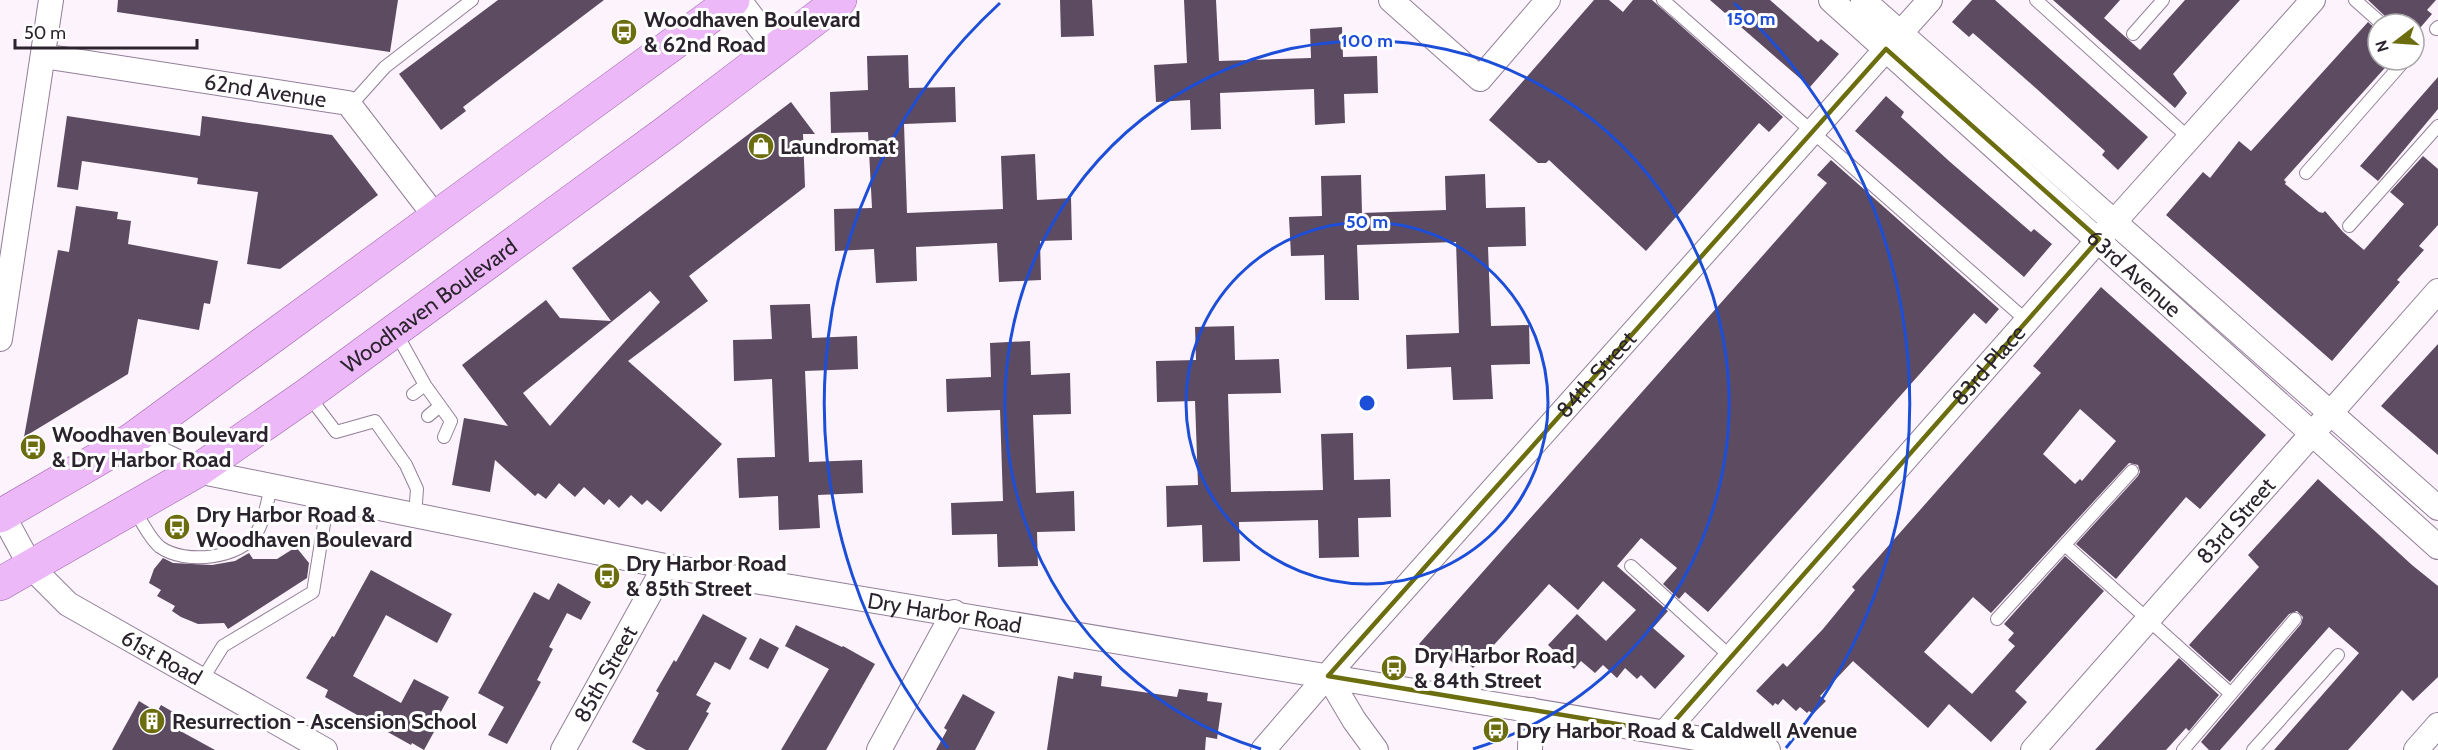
<svg xmlns="http://www.w3.org/2000/svg" width="2438" height="750" viewBox="0 0 2438 750" font-family="Cabin,sans-serif">
<style>
.building{fill:#5d4b61;fill-rule:evenodd}
.lines{fill:none;stroke-linecap:round;stroke-linejoin:round}
.service-casing{stroke:#937f98;stroke-width:14}
.minor-casing{stroke:#937f98;stroke-width:26}
.primary-casing{stroke:#a065ad;stroke-width:34}
.service{stroke:#fff;stroke-width:12}
.minor{stroke:#fff;stroke-width:24}
.primary{stroke:#ecb8f7;stroke-width:33}
.marked{fill:none;stroke:#6c6d0e;stroke-width:4.5;stroke-linejoin:round}
.ring{fill:none;stroke:#1d4ed8;stroke-width:3}
.labels{text-anchor:middle;dominant-baseline:central;stroke-width:6;stroke-linejoin:round;paint-order:stroke}
.poi-label{font-size:22px;font-weight:bold;fill:#2b232d;stroke:#fff;text-anchor:start}
.street-label{font-size:22px;fill:#2b232d;stroke:#fff}
.centre{fill:#1d4ed8;stroke:#fff;stroke-width:3}
.ring-label{font-size:18px;text-anchor:middle;font-weight:bold;fill:#1d4ed8;stroke:#fff;stroke-width:6;stroke-linejoin:round;paint-order:stroke}
</style>
<rect width="100%" height="100%" fill="#fcf3fd"/>
<!-- building -->
<path class="building" d="M118,0H398L390,52L117,12Z
M498,0H604L463,107L466,111L441,130L399,74Z
M1060,0H1092L1094,36L1061,37Z
M1184,0H1216L1219,61L1311,58L1310,29L1342,27L1343,57L1377,56L1378,93L1344,94L1345,123L1315,125L1314,89L1220,93L1221,129L1191,130L1190,100L1156,102L1154,65L1187,63Z
M1594,0H1609L1623,12L1633,0H1652L1783,117L1769,132L1759,123L1646,251L1549,160L1546,163H1538L1489,120Z
M1710,0H1770L1818,42L1821,39L1839,54L1810,87Z
M1972,0H1995L2148,137L2118,170L2102,155L2105,151L2039,91L1973,33L1969,37L1952,22Z
M2053,0H2120L2104,18L2140,50L2185,0H2240L2173,74L2187,93L2175,108Z
M2368,0H2436L2427,10L2432,14L2414,35V24H2390L2387,18Z
M2368,22L2378,31V60H2392L2284,180L2286,182L2285,184L2319,212L2323,213L2325,211L2343,232L2364,250L2404,204L2390,192L2423,156L2438,169V225L2419,246L2424,250L2397,280L2400,282L2332,361L2166,215L2203,172L2210,178L2239,141L2251,151Z
M908,55L909,88L955,87L956,122L904,124L907,213L1003,209L1001,156L1035,154L1037,200L1071,198L1072,240L1040,241L1041,280L999,282L997,243L916,247L917,281L876,283L874,249L835,251L834,209L872,208L868,132L831,133L830,92L868,90L867,56Z
M2438,77V109L2378,181L2360,166Z
M1886,96L1904,112L1901,117L1949,161L2031,232L2034,229L2052,244L2024,277L1855,131Z
M791,102L815,134H803L805,187L689,276L708,301L628,361L722,444L661,512L647,500L642,505L631,495L619,508L609,499L604,505L584,487L575,497L559,483L546,499L538,493L535,496L495,460L490,492L452,485L464,418L508,426L462,365L546,300L560,318L611,321L572,268ZM650,291L660,302L550,426L523,393Z
M67,116L200,136L202,116L332,135L378,195L280,269L247,264L258,192L197,184L198,178L82,161L78,190L57,187Z
M1831,160L1999,309L1986,324L1974,313L1708,612L1685,592L1679,599L1663,584L1677,568L1641,538L1617,566L1668,611L1653,628L1685,656L1655,689L1641,675L1637,679L1625,668L1617,678L1603,665L1595,673L1581,661L1574,669L1548,645L1577,614L1606,641L1636,610L1603,581L1578,610L1549,584L1473,668L1463,659L1456,666L1448,658L1444,662L1439,657L1436,660L1419,644L1827,183L1817,175Z
M1485,174L1486,208L1525,207L1526,246L1488,247L1491,326L1529,325L1530,364L1491,365L1493,399L1453,400L1451,367L1407,369L1406,335L1459,333L1456,242L1357,245L1359,300H1325L1324,255L1291,256L1289,217L1322,216L1321,176L1361,175L1362,213L1446,210L1445,176Z
M76,206L118,212L117,219L131,221L128,244L218,261L210,304L204,303L199,330L138,319L128,374L24,437L58,250L69,252Z
M2101,287L2266,435L2200,509L2186,497L2116,579L2076,544L2138,476L2140,472L2138,465L2129,463L1991,613L1973,597L1924,652L1972,694L2015,646L2008,640L2014,633L2004,624L2065,556L2104,591L2015,691L2027,702L1991,742L1949,704L1928,728L1853,661L1820,696L1826,701L1813,714L1809,711L1807,713L1800,707L1796,711L1783,699L1778,705L1775,703L1773,706L1756,691L1783,663L1787,667L1823,629L1855,590L1852,587L2041,373L2033,366ZM2080,409L2116,441L2082,481L2080,479L2075,484L2043,454Z
M810,304L812,338L857,336L858,369L805,371L809,462L862,460L863,493L818,495L820,528L779,530L778,496L739,498L737,458L775,457L772,379L734,381L733,340L772,339L770,305Z
M1234,326L1235,360L1279,359L1281,393L1228,394L1231,492L1323,490L1321,434L1353,433L1354,480L1390,479L1391,517L1358,518L1359,557L1319,558L1318,520L1239,522L1240,561L1203,562L1202,525L1167,527L1166,486L1198,485L1195,401L1157,402L1156,361L1196,360L1195,327Z
M1030,341L1031,375L1070,373L1071,414L1033,415L1036,493L1074,491L1075,531L1037,532L1038,566L998,567L997,534L952,535L951,503L1003,501L1000,410L947,412L946,379L991,377L990,343Z
M2438,344V455L2381,406Z
M2318,479L2412,565L2438,586V677L2413,701L2402,690L2348,750H2274L2359,653L2329,627L2220,750H2209L2201,742L2301,624L2303,617L2297,611L2289,614L2230,682L2189,645L2259,567L2248,555Z
M296,547L309,563L307,578L228,629L224,623L198,624L181,617L172,611L175,606L157,596L161,590L149,583L154,569L163,558L173,563L212,565L235,561L249,553L253,559H277Z
M371,570L452,614L437,643L386,615L353,676L401,703L414,679L449,697L437,719L440,721L424,750L412,743L411,745L325,697L328,690L306,678L332,636L334,637Z
M558,583L591,602L581,620L567,613L549,647L553,649L537,680L541,682L507,744L488,735L504,707L478,693L534,592L549,600Z
M703,614L747,638L730,670L715,662L696,695L711,703L706,712L709,713L688,750H646L632,742L659,693L656,691L674,660L676,662Z
M796,625L842,647L843,646L875,664L826,750H781L829,669L785,646Z
M760,638L779,648L768,669L749,659Z
M2179,658L2219,695L2189,731L2186,728L2166,750H2095Z
M1074,672L1102,676L1101,686L1177,697L1179,689L1208,693L1207,701L1222,703L1217,739L1206,737L1205,750H1047L1058,676L1073,679Z
M963,694L995,712L975,750H936L947,730L944,728Z
M139,701L157,712L161,705L180,716L173,727L215,750H112Z"/>
<g class="lines">
<defs>
<path id="service" d="M1663,0L2027,321
M2036,0L2189,138
M2355,0L2382,24
M2436,29L2438,27
M2133,34L2163,0
M350,106L385,67L472,0
M2306,173L2405,60
M2349,226L2438,126
M395,331L425,385L451,421L444,437
M413,394L425,385
M308,395L336,432L375,421L406,465L417,489L415,516
M428,416L440,406
M134,509C141,520 149,538 160,547C185,565 241,559 257,532C265,519 267,502 271,487
M2066,546L2231,694
M1631,566L1731,657
M1997,619L2132,471
M202,680L223,646L313,592L328,499
M2183,750L2295,619
M2253,750L2338,655"/>
<g id="minor">
<path d="M739,0L776,49"/>
<path d="M1391,0L1480,79L1548,0"/>
<path id="s1" d="M1831,0L2438,547"/>
<path d="M1863,0L2438,508"/>
<path id="s2" d="M43,56L348,103L435,216"/>
<path d="M0,339L51,0"/>
<path id="s3" d="M131,440L197,471L665,566L1768,750"/>
<path id="s4" d="M0,510L31,567L68,604L325,750"/>
<path d="M1328,676L1354,720L1376,750"/>
<path id="s5" d="M1665,732L2115,221L2313,0"/>
<path id="s6" d="M563,750L665,566"/>
<path d="M879,750L954,612"/>
<path id="s7" d="M1263,750L1347,653L1930,0"/>
<path d="M1530,750L1531,710"/>
<path id="s8" d="M2033,750L2438,291"/>
<path d="M2416,750L2438,725"/>
</g>
<g id="primary">
<path d="M0,516L131,440L733,0"/>
<path id="s9" d="M0,584L197,471L308,394L665,133L840,0"/>
</g>
</defs>
<!-- service casing -->
<use href="#service" class="service-casing"/>
<!-- minor casing -->
<use href="#minor" class="minor-casing"/>
<!-- primary casing -->
<use href="#primary" class="primary-casing"/>
<!-- service -->
<use href="#service" class="service"/>
<!-- minor -->
<use href="#minor" class="minor"/>
<!-- primary -->
<use href="#primary" class="primary"/>
</g>
<!-- marked area -->
<path class="marked" d="M1886,49L2099,239L1665,732L1328,676Z"/>
<!-- distance rings -->
<g class="ring">
<circle cx="1367" cy="403" r="181"/>
<path d="M1261 749A362 362 0 1 1 1473 749"/>
<path d="M948 748A543 543 0 0 1 1000 3M1734 3A543 543 0 0 1 1786 748"/>
</g>
<!-- icons -->
<defs>
<symbol id="bus-disc" viewBox="-11 -11 22 22"><circle r="9.5" fill="#6c6d0e" stroke="#fff"/><path d="M-5-6H5V4H4V6H2V4H-2V6H-4V4H-5ZM-3.5-4V0h7V-4ZM-3.5 1.2v1.5H-2V1.2ZM2 1.2v1.5H3.5V1.2Z" fill="#fff"/></symbol>
<symbol id="shop-disc" viewBox="-11 -11 22 22"><circle r="9.5" fill="#6c6d0e" stroke="#fff"/><path d="M-5-2.5h2.3a2.7 3.5 0 0 1 5.4 0H5L5.5 6h-11ZM-1.5-2.5h3a1.5 2.3 0 0 0-3 0Z" fill="#fff"/></symbol>
<symbol id="building-disc" viewBox="-11 -11 22 22"><circle r="9.5" fill="#6c6d0e" stroke="#fff"/><path d="M-4-6H4V6H1V3H-1V6H-4ZM-2.5-4.3h1.7v1.8h-1.7ZM.8-4.3h1.7v1.8H.8ZM-2.5-1h1.7V.8h-1.7ZM.8-1h1.7V.8H.8Z" fill="#fff"/></symbol>
</defs>
<g fill-rule="evenodd">
<use href="#bus-disc" x="609" y="17" width="30" height="30"/>
<use href="#shop-disc" x="746" y="131" width="30" height="30"/>
<use href="#bus-disc" x="18" y="432" width="30" height="30"/>
<use href="#bus-disc" x="162" y="512" width="30" height="30"/>
<use href="#bus-disc" x="592" y="561" width="30" height="30"/>
<use href="#bus-disc" x="1379" y="653" width="30" height="30"/>
<use href="#building-disc" x="137" y="706" width="30" height="30"/>
<use href="#bus-disc" x="1481" y="715" width="30" height="30"/>
</g>
<g class="labels">
<!-- poi labels -->
<g class="poi-label">
<text x="644" y="19">Woodhaven Boulevard<tspan x="644" dy="25">&amp; 62nd Road</tspan></text>
<text x="780" y="146">Laundromat</text>
<text x="52" y="434">Woodhaven Boulevard<tspan x="52" dy="25">&amp; Dry Harbor Road</tspan></text>
<text x="196" y="514">Dry Harbor Road &amp;<tspan x="196" dy="25">Woodhaven Boulevard</tspan></text>
<text x="626" y="563">Dry Harbor Road<tspan x="626" dy="25">&amp; 85th Street</tspan></text>
<text x="1414" y="655">Dry Harbor Road<tspan x="1414" dy="25">&amp; 84th Street</tspan></text>
<text x="172" y="721">Resurrection - Ascension School</text>
<text x="1516" y="730">Dry Harbor Road &amp; Caldwell Avenue</text>
</g>
<!-- street labels -->
<g class="street-label">
<text stroke="none"><textPath href="#s2" startOffset="225">62nd Avenue</textPath></text>
<text stroke="none"><textPath href="#s1" startOffset="408">63rd Avenue</textPath></text>
<text stroke="none"><textPath href="#s9" startOffset="512">Woodhaven Boulevard</textPath></text>
<text stroke="none"><textPath href="#s5" startOffset="489">83rd Place</textPath></text>
<text stroke="none"><textPath href="#s7" startOffset="502">84th Street</textPath></text>
<text stroke="none"><textPath href="#s8" startOffset="306">83rd Street</textPath></text>
<text stroke="none"><textPath href="#s3" startOffset="834">Dry Harbor Road</textPath></text>
<text stroke="none"><textPath href="#s4" startOffset="225">61st Road</textPath></text>
<text stroke="none"><textPath href="#s6" startOffset="87">85th Street</textPath></text>
</g>
</g>
<circle cx="1367" cy="403" r="9" class="centre"/>
<g class="ring-label">
<text x="1751" y="25">150 m</text>
<text x="1367" y="47">100 m</text>
<text x="1367" y="228">50 m</text>
</g>
<!-- north arrow -->
<g transform="translate(2396 42) rotate(253)"><circle r="28" fill="#ffffff" stroke="#aaa7ab" stroke-width="1.5"/>
<path d="M0-4.5L10 22L0 15L-10 22Z" fill="#6c6d0e"/>
<text y="-9" font-size="16" font-weight="bold" text-anchor="middle" fill="#2b232d">N</text>
</g>
<!-- scale -->
<path d="M15 39v9h182v-9" fill="none" stroke="#2b232d" stroke-width="3"/>
<text x="24" y="39" font-size="18" fill="#2b232d" stroke="#ffffff" stroke-width="4.5" paint-order="stroke">50 m</text>
</svg>
